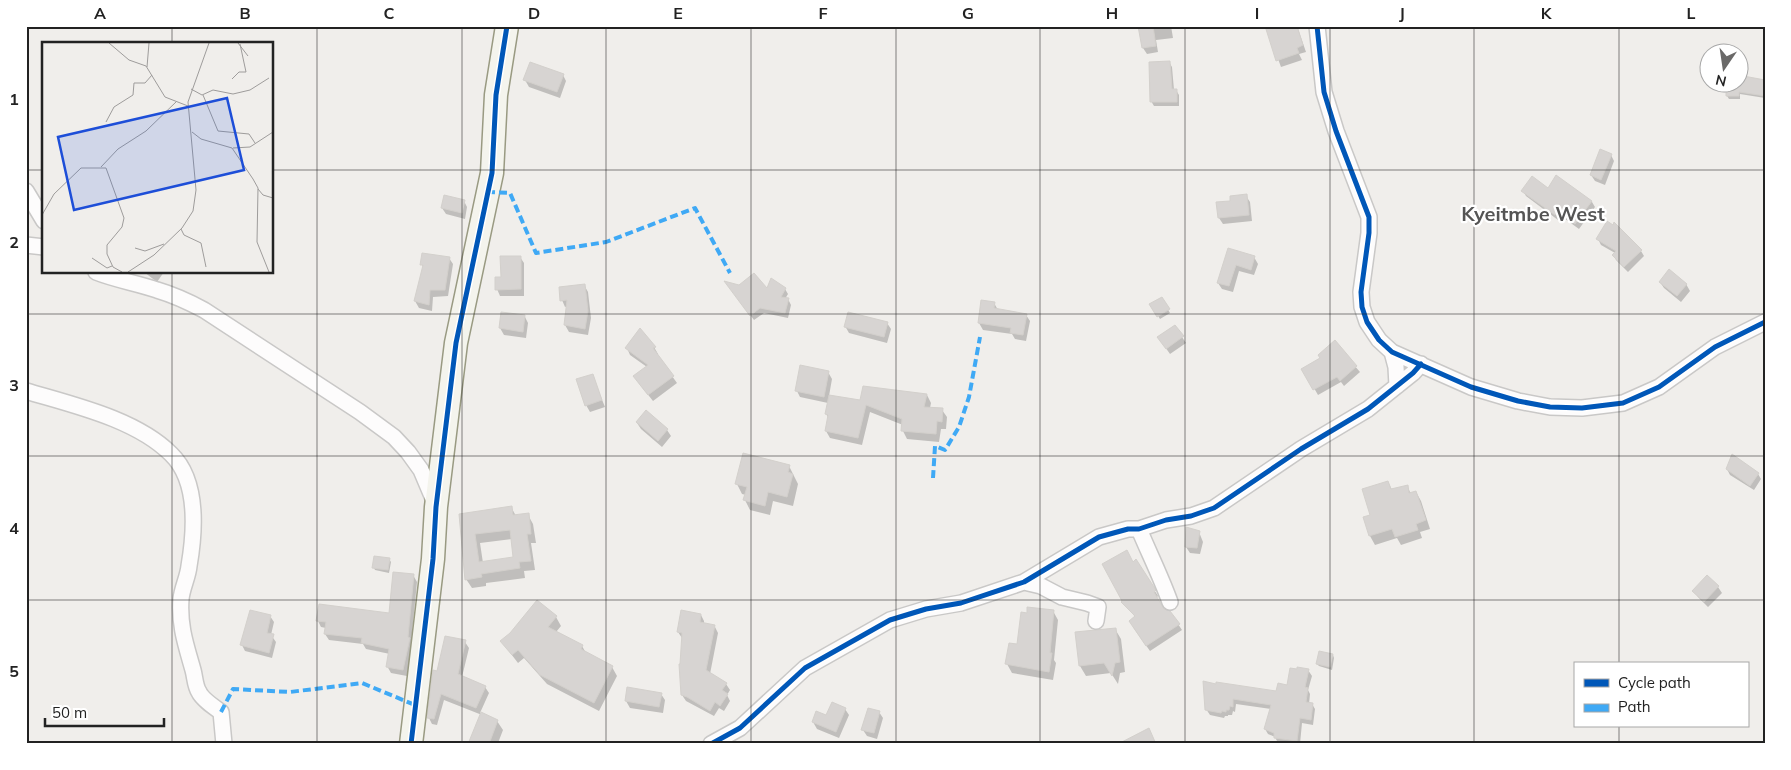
<svg xmlns="http://www.w3.org/2000/svg" width="1791" height="770" viewBox="0 0 1791 770" font-family="Mulish,sans-serif">
<style>
.shadow{fill:#0003;fill-rule:evenodd}
.building{fill:#d7d4d2;stroke:#d3d0cc;fill-rule:evenodd}
.lines{fill:none;stroke-linecap:round;stroke-linejoin:round}
.street-casing{stroke:#c9c8c7;stroke-width:18}
.secondary-casing{stroke:#999a82;stroke-width:25}
.street{stroke:#fdfcfc;stroke-width:15}
.secondary{stroke:#f4f4ed;stroke-width:22}
.quiet{stroke:#3fa9f5;stroke-width:4;stroke-dasharray:8 4;stroke-linecap:butt}
.cycleway-casing{stroke:#fff;stroke-width:8}
.cycleway{stroke:#0057b8;stroke-width:5}
.grid{fill:none;stroke:#222;stroke-width:1;stroke-opacity:0.55}
.labels{text-anchor:middle;dominant-baseline:central;stroke-width:4.5;stroke-linejoin:round;paint-order:stroke}
.quarter-label{font-size:20px;font-weight:bold;fill:#555;stroke:#fff}
.inset-road{fill:none;stroke:#9e9c9b;stroke-width:1}
.view{fill:#1d4ed8;fill-opacity:0.15;stroke:#1d4ed8;stroke-width:2.5}
.inset-edge{fill:none;stroke:#222;stroke-width:2.5}
.neatline{fill:none;stroke:#222;stroke-width:2}
.grid-label{font-size:16px;text-anchor:middle;font-weight:bold;fill:#222}
</style>
<rect width="100%" height="100%" fill="#f0eeeb"/>
<!-- shadow -->
<path class="shadow" d="M1140,26H1171L1173,38L1156,40L1158,52L1147,54L1143,48Z
M1266,26H1297L1306,52L1299,54L1302,60L1281,67Z
M1169,62L1172,67L1174,90H1176L1179,95V106H1154L1151,101Z
M563,75L566,81L560,98L529,87L525,80Z
M1765,81V98L1740,94V99H1729L1727,96Z
M1611,155L1614,161L1605,185L1595,181L1591,175Z
M1557,177L1592,202L1595,207L1579,229L1561,216L1558,220L1526,196L1523,191L1549,190Z
M1246,196L1250,202L1252,221L1223,224L1219,218Z
M464,201L467,207L465,219L446,214L442,208Z
M1598,239L1641,251L1644,256L1628,272L1616,260L1613,255L1615,253L1601,245Z
M1228,250L1254,257L1258,264L1254,275L1239,271L1233,292L1222,289L1218,283Z
M520,257L524,263V296H500L497,289Z
M449,258L453,264L448,296L433,297L432,311L419,308L415,301L424,268L422,265Z
M144,272H164L157,282Z
M1660,282L1686,284L1690,291L1681,302L1664,288Z
M584,285L588,292L591,318L588,335L569,332L565,325L568,306L565,307L562,300Z
M729,286L768,290L785,289L788,294L785,299H788L791,305L788,318L764,313L754,320Z
M1161,298L1170,313L1160,319L1151,304Z
M994,303L998,310L1026,315L1030,321L1026,341L1015,339L1012,334L983,330L979,323Z
M525,317L528,323L526,338L504,335L500,328Z
M887,323L891,329L887,343L849,333L845,326Z
M1182,337L1186,343L1170,354L1163,344Z
M1334,342L1360,372L1344,386L1341,382L1318,395L1303,369L1321,359Z
M654,347L658,354L657,355L677,383L653,401L638,382L647,367L630,355L627,348Z
M828,372L832,379L829,396L861,402L927,395L931,403L930,408L942,410L947,417L946,429H941L939,442L907,439L903,431V425L870,412L862,445L830,438L826,431L829,419L826,414L828,403L800,397L797,391Z
M592,375L605,407L590,412L586,405Z
M646,412L667,430L671,436L662,447L641,429L637,423Z
M789,466L798,484L793,506L773,501L770,515L750,510L745,500L746,495L742,494L737,484Z
M1727,469L1758,474L1761,479L1754,490L1730,475Z
M1388,482L1392,490L1407,486L1411,494L1416,492L1421,501L1430,529L1420,532L1422,538L1401,545L1397,538L1375,545L1370,536L1364,518L1372,515Z
M511,507L516,516L528,515L533,524L536,543H531L535,570L524,571L525,578L486,583V586L472,588L466,579L460,515ZM512,539L515,558L483,563L480,543Z
M1199,532L1203,542L1200,554L1190,553L1186,547Z
M389,559L391,562L389,573L375,570L374,568Z
M1136,561L1158,596L1156,598L1163,610L1178,624L1182,630L1150,651L1133,627L1136,618L1123,602L1133,564Z
M413,575L417,582L411,643L413,645L407,676L391,673L387,666L390,654L366,649L363,644L329,640L325,634L326,628L321,627L318,621L390,614Z
M1718,587L1722,593L1708,607L1698,597L1694,591Z
M537,602L556,617L561,626L556,632L582,646L586,653L612,667L617,676L599,711L547,684L524,658L518,663L502,642L511,634Z
M1053,611L1058,620L1054,660L1056,663L1053,680L1012,673L1007,664L1018,645Z
M701,615L704,621V624L715,627L718,633L710,674L726,684L730,690L727,695L730,701L724,711L719,708L714,716L686,701L682,695V638L678,632Z
M270,616L274,622L271,635L276,642L272,658L245,651L242,645Z
M1115,629L1121,639L1125,672L1120,673L1118,684L1111,673L1086,676L1080,666L1076,633Z
M465,642L469,648L462,677L485,687L489,693L480,713L497,721L503,730L498,743L501,744H470L482,715L444,700L437,725L432,724L429,718L438,673Z
M1333,655L1334,658L1332,670L1319,666L1317,664Z
M1308,670L1312,676L1308,690L1310,694L1309,704H1312L1315,709L1313,725L1302,723L1300,744L1278,743L1275,737L1268,734L1265,729L1271,709L1236,704L1235,712L1233,711L1232,715H1228V716H1225L1224,718L1210,715L1206,709L1204,683L1277,692Z
M628,688L661,694L665,700L663,713L630,708L626,701Z
M845,709L849,715L839,738L817,729L813,722Z
M879,712L883,718L877,739L867,736L863,730Z"/>
<!-- building -->
<path class="building" d="M1138,26H1153L1156,46L1142,48Z
M1265,26H1297L1303,45L1297,48L1299,53L1276,61Z
M1170,61L1172,89H1177V102H1150L1149,62Z
M530,62L564,74L557,92L523,80Z
M1738,75L1765,80V96L1739,92V96H1726V82H1738Z
M1600,149L1612,154L1601,180L1590,175Z
M1556,175L1592,201L1575,224L1558,211L1555,215L1521,191L1532,176L1548,188Z
M1247,194L1249,215L1218,218L1216,202L1230,201V196Z
M444,195L465,200L462,213L441,208Z
M1607,221L1613,225L1614,222L1642,250L1624,267L1612,255L1616,251L1596,239Z
M1228,248L1255,256L1251,270L1236,265L1229,286L1217,283Z
M422,253L450,257L445,290H430L429,305L414,301L423,265H420Z
M500,256H521V289L495,290V277H501Z
M1669,269L1687,284L1677,296L1659,282Z
M754,273L767,288L771,278L786,288L781,297L789,298L785,313L760,308L750,316L724,281L739,285Z
M585,284L588,311L585,329L564,325L567,300L560,301L559,287Z
M1162,297L1170,309L1157,317L1149,304Z
M981,300L995,302L994,308L1027,314L1023,335L1010,333L1011,328L978,323Z
M501,312L525,315L523,332L499,328Z
M848,312L888,322L884,337L844,327Z
M1175,325L1184,336L1166,349L1157,337Z
M640,328L656,347L653,348L674,376L648,395L633,376L648,365L625,348Z
M1335,340L1357,366L1340,381L1337,377L1313,390L1301,369L1320,358L1318,355Z
M800,365L829,371L824,397L795,391Z
M593,374L602,400L585,406L576,379Z
M863,386L927,394L924,407L943,408L942,422L937,421L936,434L901,431L902,419L866,405L858,438L825,431L828,415L825,414L829,395L860,400Z
M646,410L668,429L658,441L636,422Z
M743,453L790,465L788,472L793,474L787,497L768,492L765,506L743,500L747,487L735,484Z
M1732,454L1759,473L1750,486L1726,469Z
M1388,481L1391,489L1408,485L1409,493L1416,491L1426,520L1416,524L1418,530L1395,537L1392,529L1369,536L1363,517L1370,515L1362,489Z
M512,506L513,515L529,513L531,534H527L531,561L519,562L520,568L481,574L482,577L465,580L459,514ZM510,530L513,557L479,562L475,534Z
M1186,527L1200,531L1197,548L1185,547Z
M1127,550L1133,562L1136,559L1154,587L1156,590L1154,592L1164,609L1170,611L1180,624L1146,646L1129,621L1135,616L1121,602L1122,601L1102,564Z
M374,556L390,558L388,570L372,568Z
M393,572L414,574L408,637L410,638L403,670L386,667L389,649L361,643L362,638L324,634L326,622L316,621L319,604L389,613Z
M1707,575L1719,586L1704,602L1692,591Z
M537,600L557,616L548,627L583,645L581,649L613,666L594,703L540,675L518,650L512,655L500,641L510,633Z
M1027,607L1054,610L1050,653H1052L1049,672L1005,664L1009,643L1017,644L1021,612L1027,613Z
M250,610L271,615L267,633L274,634L269,653L240,645Z
M681,610L701,614L700,622L715,625L706,670L727,683L722,690L728,694L720,706L715,702L710,711L687,697L681,695L679,664H680L682,633L677,632Z
M1116,628L1120,662L1115,663L1112,676L1104,663L1079,666L1075,632Z
M445,636L466,640L458,674L486,686L476,708L441,694L434,719L427,718L433,670L437,671Z
M1319,651L1333,654L1330,667L1316,664Z
M1297,667L1309,669L1305,687L1308,688L1306,702L1313,703L1311,720L1300,718L1297,741L1274,738V733L1264,729L1271,705L1233,699V707L1230,706L1229,710H1226V712L1222,711L1221,713L1205,710L1203,681L1216,684V682L1276,691L1278,683L1287,685L1290,668L1297,669Z
M627,687L662,693L659,707L625,701Z
M832,702L846,708L836,732L812,722L816,711L826,715Z
M868,708L880,711L874,733L861,730Z
M481,712L498,720L489,744H468Z
M1149,728L1156,744H1118Z"/>
<g class="lines">
<defs>
<path id="street" d="M1317,26L1324,92L1336,131L1369,217V233L1361,292L1362,307L1367,322L1379,340L1392,352L1471,387L1518,401L1550,407L1582,408L1623,403L1659,387L1715,347L1765,322
M26,191L44,221
M26,245L44,247
M96,272C116,280 137,283 157,290C174,295 189,302 204,310L360,412L394,437L408,452L421,470L435,503
M1392,352L1396,367L1397,386
M26,391C73,405 136,419 171,454C199,481 195,531 189,566C188,577 182,588 181,599C179,626 186,645 193,670C195,677 195,686 199,692C202,699 214,707 221,712L224,744
M1139,529C1149,553 1161,577 1170,602
M1024,582L1041,586L1062,597L1087,603L1098,607L1096,621
M711,744L740,728L805,668L890,620L926,609L961,603L1024,582L1099,537L1128,529H1139L1166,520L1191,516L1214,508L1301,449L1368,409L1413,373L1421,364"/>
<path id="secondary" d="M411,744L433,559L436,507L456,343L492,173L496,95L507,26"/>
</defs>
<!-- street casing -->
<use href="#street" class="street-casing"/>
<!-- secondary casing -->
<use href="#secondary" class="secondary-casing"/>
<!-- street -->
<use href="#street" class="street"/>
<!-- secondary -->
<use href="#secondary" class="secondary"/>
<!-- quiet -->
<path class="quiet" d="M487,192L510,193L536,253L606,242L695,208L730,273
M933,478L935,446L945,450L959,427L969,397L980,337
M221,712L233,689L290,692L362,683L415,705"/>
<defs>
<path id="cycleway" d="M1317,26L1324,92L1336,131L1369,217V233L1361,292L1362,307L1367,322L1379,340L1392,352L1471,387L1518,401L1550,407L1582,408L1623,403L1659,387L1715,347L1765,322
M411,744L433,559L436,507L456,343L492,173L496,95L507,26
M711,744L740,728L805,668L890,620L926,609L961,603L1024,582L1099,537L1128,529H1139L1166,520L1191,516L1214,508L1301,449L1368,409L1413,373L1421,364"/>
</defs>
<!-- cycleway casing -->
<use href="#cycleway" class="cycleway-casing"/>
<!-- cycleway -->
<use href="#cycleway" class="cycleway"/>
</g>
<!-- grid -->
<path class="grid" d="M172,26V44M317,26V744M462,26V744M606,26V744M751,26V744M896,26V744M1040,26V744M1185,26V744M1330,26V744M1474,26V744M1619,26V664M26,170H44M272,170H1765M172,272V744M26,314H1765M26,456H1765M26,600H1765M1619,726V744"/>
<g class="labels">
<!-- quarter labels -->
<g class="quarter-label">
<text x="1533" y="213">Kyeitmbe West</text>
</g>
</g>
<!-- overview -->
<g transform="translate(42 42)">
<rect width="231" height="231" fill="#f0eeeb"/>
<path class="inset-road" d="M67,1L87,18L104,24L123,55L146,64M196,1L206,14M105,25L107,1M190,37L197,30H204L198,2M149,47L160,53L171,48L191,52L208,48L227,36M161,53L176,89L207,92L213,101M64,80L72,65L91,53L92,41H103L110,33M150,90L159,97L190,106L211,137L216,146L215,200L227,230M191,106L208,105L231,90M59,125L76,107L104,89L135,59M216,147L221,153L231,156M0,173L12,152L39,126H64L82,176L80,185L65,203V212L71,225L80,230M139,187L142,193L159,201L164,225M93,206L103,209L122,202M50,216L65,226L70,224M86,230L112,213L140,186L151,169L154,148L146,60L167,1"/>
<path class="view" d="M185,56L202,128L32,168L16,95Z"/>
<rect width="231" height="231" class="inset-edge"/>
</g>
<!-- border -->
<rect width="1791" height="770" fill="none" stroke="#ffffff" stroke-width="55"/>
<!-- legend -->
<rect x="1574" y="662" width="175" height="65" fill="#ffffff" stroke="#a7a7a7"/>
<rect x="1584" y="679" width="25" height="8" fill="#0057b8" stroke="#a7a7a7"/>
<text x="1618" y="688" font-size="15" fill="#222222">Cycle path</text>
<rect x="1584" y="704" width="25" height="8" fill="#3fa9f5" stroke="#a7a7a7"/>
<text x="1618" y="712" font-size="15" fill="#222222">Path</text>
<!-- north arrow -->
<g transform="translate(1724 68) rotate(193)"><circle r="24" fill="#ffffff" stroke="#a7a7a7"/>
<path d="M0-4L9 19L0 12L-9 19Z" fill="#6a6968"/>
<text y="-8" font-size="14" font-weight="bold" text-anchor="middle" fill="#222222">N</text>
</g>
<!-- scale -->
<path d="M45 718v8h119v-8" fill="none" stroke="#222222" stroke-width="2.5"/>
<text x="52" y="718" font-size="15" fill="#222222" stroke="#ffffff" stroke-width="4" paint-order="stroke">50 m</text>
<rect x="28" y="28" width="1736" height="714" class="neatline"/>
<g class="grid-label">
<text x="100" y="19">A</text>
<text x="245" y="19">B</text>
<text x="389" y="19">C</text>
<text x="534" y="19">D</text>
<text x="678" y="19">E</text>
<text x="823" y="19">F</text>
<text x="968" y="19">G</text>
<text x="1112" y="19">H</text>
<text x="1257" y="19">I</text>
<text x="1402" y="19">J</text>
<text x="1546" y="19">K</text>
<text x="1691" y="19">L</text>
<text x="14" y="105">1</text>
<text x="14" y="248">2</text>
<text x="14" y="391">3</text>
<text x="14" y="534">4</text>
<text x="14" y="677">5</text>
</g>
</svg>
